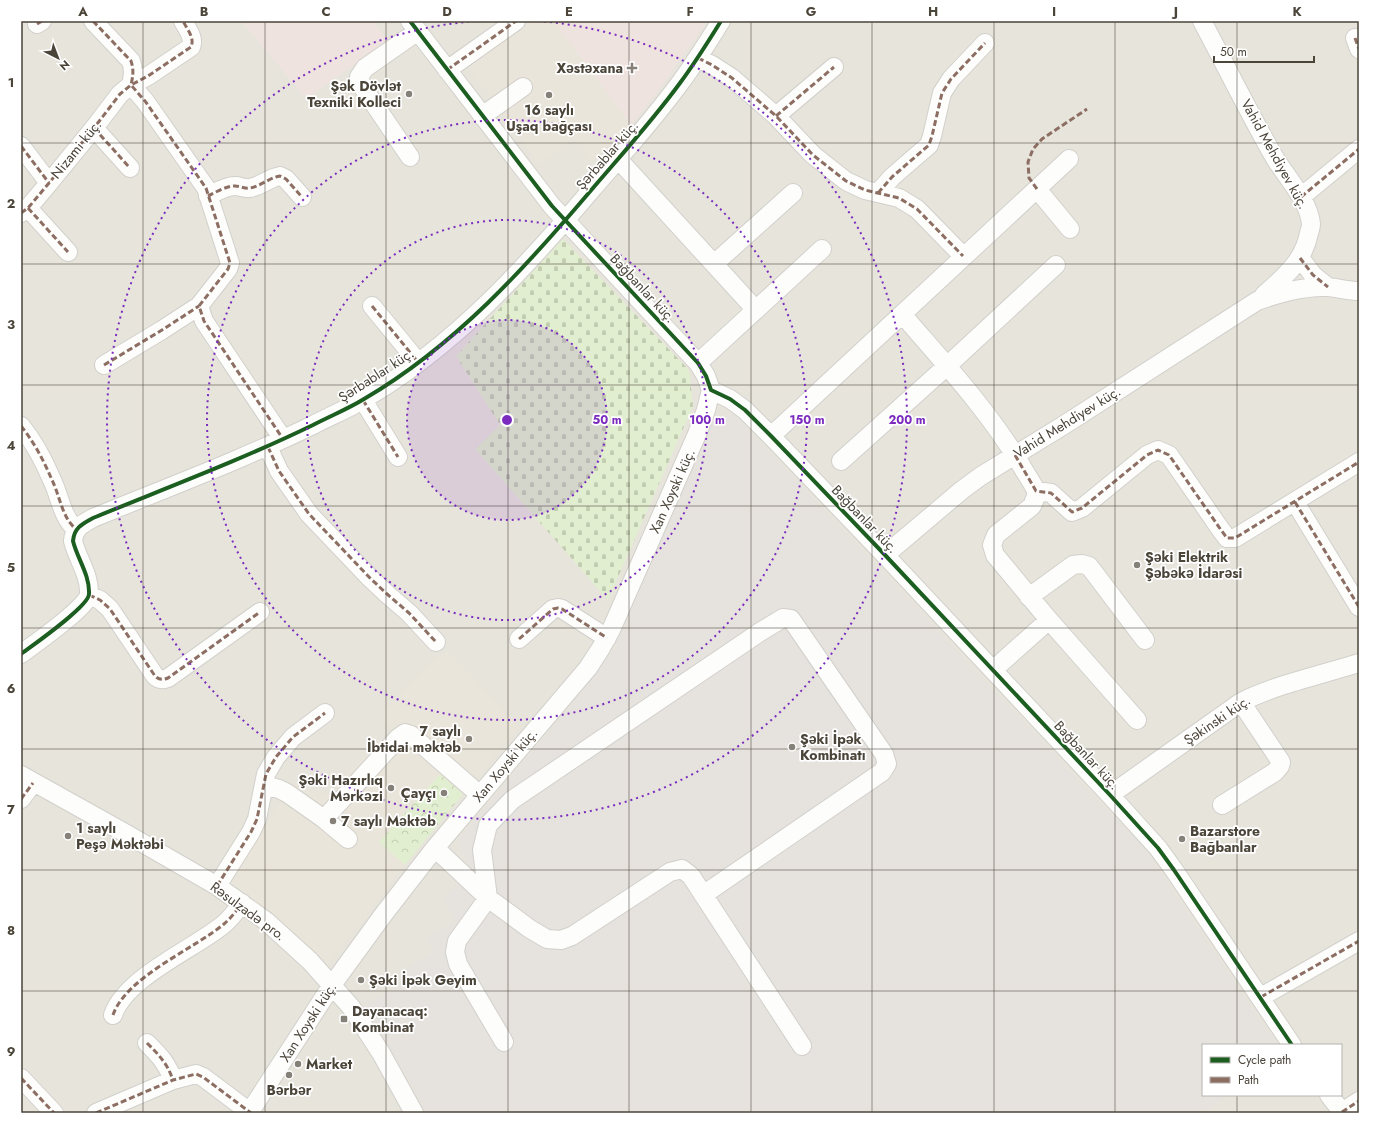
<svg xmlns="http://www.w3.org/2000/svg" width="1380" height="1134" viewBox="0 0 1380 1134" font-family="Jost,sans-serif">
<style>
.residential{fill:#e7e4dc;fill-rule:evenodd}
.industrial{fill:#e6e2de}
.education{fill:#eae5da}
.medical{fill:#eee3df}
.cemetery{fill:url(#cemetery-stones)}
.park{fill:url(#park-crowns)}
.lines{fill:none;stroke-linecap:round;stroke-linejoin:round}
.minor-casing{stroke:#d2d0cb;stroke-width:20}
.minor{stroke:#fdfdfc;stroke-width:18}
.quiet{stroke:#8d6e63;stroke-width:3;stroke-dasharray:6 3;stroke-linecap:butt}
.cycleway-casing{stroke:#fff;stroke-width:6}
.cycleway{stroke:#1b5e20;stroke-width:4}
.grid{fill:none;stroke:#4b4439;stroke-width:1;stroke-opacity:0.55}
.ring{fill:none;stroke:#7b2cbf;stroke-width:2;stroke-dasharray:2 4}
.poi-dot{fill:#868178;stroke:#fff;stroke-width:1.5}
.labels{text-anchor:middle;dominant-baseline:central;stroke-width:3.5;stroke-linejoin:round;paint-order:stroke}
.poi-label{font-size:14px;font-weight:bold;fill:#4b4439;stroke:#fff;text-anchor:start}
.street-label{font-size:14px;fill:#4b4439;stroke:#fff}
.centre{fill:#7b2cbf;stroke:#fff;stroke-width:2}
.ring-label{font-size:12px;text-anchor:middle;font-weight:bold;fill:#7b2cbf;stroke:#fff;stroke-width:3.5;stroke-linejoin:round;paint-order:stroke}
.neatline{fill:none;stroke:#4b4439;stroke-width:1.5}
.grid-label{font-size:13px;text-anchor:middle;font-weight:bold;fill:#4b4439}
</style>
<defs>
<pattern id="cemetery-stones" width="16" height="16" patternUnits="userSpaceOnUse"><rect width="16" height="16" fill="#e1eecf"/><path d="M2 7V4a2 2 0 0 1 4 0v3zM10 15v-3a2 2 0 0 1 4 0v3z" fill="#c3cdb2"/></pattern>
<pattern id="park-crowns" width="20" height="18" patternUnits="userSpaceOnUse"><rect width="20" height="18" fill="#e1eecf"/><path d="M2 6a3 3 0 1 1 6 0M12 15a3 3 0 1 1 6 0" fill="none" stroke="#c3cdb2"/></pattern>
</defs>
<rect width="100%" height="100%" fill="#f4f2ee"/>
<!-- residential -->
<path class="residential" d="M21,21H1359V1113H21ZM1203,1045H1341V1095H1203Z"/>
<!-- industrial -->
<path class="industrial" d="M735,415L1094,797L1141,844L1277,1045H1203V1095H1229L1203,1113H425L413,1086L365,1006L404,981L399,973L433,951L426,939L455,920L443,900L470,867L457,841L578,697L615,648L713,417Z"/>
<!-- education -->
<path class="education" d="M530,21H554L631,125L592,161L574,138L539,164L468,65Z
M447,651L518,727L463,794L441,774L379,842L405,865L328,963L266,909L231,883L293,782L322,800L391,731L382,716Z"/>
<!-- medical -->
<path class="medical" d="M241,21H373L388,42L306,98Z
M554,21H707L658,91L631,125Z"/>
<!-- cemetery -->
<path class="cemetery" d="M563,239L689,370L693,406L608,600L475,449L500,425L456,356Z"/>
<!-- park -->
<path class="park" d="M440,774L463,794L405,865L379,842Z"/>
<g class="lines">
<defs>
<path id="minor" d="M93,21L131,61C134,70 133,76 131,85L145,101L206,188L230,263L228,269L199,306L204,321L283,439
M410,21L552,206L698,363L706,376L711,390L730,399L745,410L771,436L885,555L1110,795L1158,848L1174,870L1292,1045
M1202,21C1226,66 1248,111 1273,155C1285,176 1309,200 1311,224C1311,227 1310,230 1309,233C1304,261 1284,277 1264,295
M37,24L42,21
M1355,38L1359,49
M698,58L712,65L732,78L776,116L813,155L846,181L865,190L899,198L917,209L963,256
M447,70L516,21
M482,116L523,87
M776,116L834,67
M94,128L130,168
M21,146L49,183
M410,157L362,86L359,77L365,68L418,31
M618,159L756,310
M1037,189L1070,229
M878,193L892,177L929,145L932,136L942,93L951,79L985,43
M208,196C216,192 226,186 235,186C240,186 245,189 250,188C261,186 269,178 280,176L286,179L302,197
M1301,197L1359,149
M28,208L68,252
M21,213L28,208L49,183L94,128L120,94L131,85L148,76L191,47C195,38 187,29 183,21
M1300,258L1313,275L1328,287
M714,264L793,193
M372,306L418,362
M902,314C944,363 988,410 1021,465C1024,471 1034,485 1036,491C1037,496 1034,501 1032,506L996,535L992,545L995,555L1049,620L1137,720
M698,363L822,249
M104,365L162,330L199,306
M363,400L398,457
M21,426C34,442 44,461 52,480C60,496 62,518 76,529
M771,436L1069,159
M268,447L279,471L309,514L370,578L387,594L409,613L436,642
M841,461L947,366L1056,265
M1036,491L1051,493L1072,512L1082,508L1147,455L1158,450L1169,455L1221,530L1227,538H1235L1359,462
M1295,502L1359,607
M885,555L962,490L981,476L1064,425L1257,301C1280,293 1303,286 1328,287C1338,288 1349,291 1359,291
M89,595L100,600L110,609L155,676C159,680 163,680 168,678L260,612
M1029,597L1073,565L1082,564L1089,566L1145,640
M519,639L553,609L558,608L562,609L607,638
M21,654C33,645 89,606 89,594C90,575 77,558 73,541C74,528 82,524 93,518C166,488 241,460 313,425C330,416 348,409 364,399C455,346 526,267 593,188C623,153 653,120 680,83C695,63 708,42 721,21
M993,670L1049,620
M21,775L125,833L217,886L266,921L310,961L351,1007L381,1053L414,1113
M264,785L279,789L287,793L324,819L398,738L405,733L411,735L480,795
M1110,795L1241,702C1278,684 1320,675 1359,663
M21,799L33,783
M1222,805L1275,772L1280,766L1281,762L1241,702
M324,819L348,839
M435,848L488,898L530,929L547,939L561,940L572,936L670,872L682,869L691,876L802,1046
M217,886L251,832L257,819L266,774L276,757L293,737L325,713
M1261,997L1359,941
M113,1015C126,977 194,949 224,924C231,918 237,910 242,903
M504,1042L458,964L455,952L457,941L488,898L482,850L488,825L512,800L760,632L783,618L791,619L884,754L887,764L882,772L703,895
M147,1043C159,1055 167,1063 173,1080
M21,1078L54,1113
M1329,1095L1343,1113
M1342,1112L1359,1101
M96,1113L173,1080L196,1074L203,1077L251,1113
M249,1113L332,985L383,915L435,848L588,668L601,648L611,630L697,434L706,410L711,390"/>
</defs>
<!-- minor casing -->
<use href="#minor" class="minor-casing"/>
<!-- minor -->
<use href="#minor" class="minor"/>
<!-- quiet -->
<path class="quiet" d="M93,21L131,61C134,70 133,76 131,85L145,101L206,188L230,263L228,269L199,306L204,321L283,439
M37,24L42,21
M1355,38L1359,49
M698,58L712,65L732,78L776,116L813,155L846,181L865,190L899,198L917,209L963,256
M447,70L516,21
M776,116L834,67
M94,128L130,168
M21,146L49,183
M1037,189L1029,178L1028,162L1033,149L1042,139L1087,109
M878,193L892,177L929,145L932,136L942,93L951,79L985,43
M208,196C216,192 226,186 235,186C240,186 245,189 250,188C261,186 269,178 280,176L286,179L302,197
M1301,197L1359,149
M28,208L68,252
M21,213L28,208L49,183L94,128L120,94L131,85L148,76L191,47C195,38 187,29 183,21
M1300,258L1313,275L1328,287
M372,306L418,362
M104,365L162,330L199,306
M363,400L398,457
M21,426C34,442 44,461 52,480C60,496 62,518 76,529
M268,447L279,471L309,514L370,578L387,594L409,613L436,642
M1015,455L1036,491L1051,493L1072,512L1082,508L1147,455L1158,450L1169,455L1221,530L1227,538H1235L1359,462
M1295,502L1359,607
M89,595L100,600L110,609L155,676C159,680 163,680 168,678L260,612
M519,639L553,609L558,608L562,609L607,638
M21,799L33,783
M217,886L251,832L257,819L266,774L276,757L293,737L325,713
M1261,997L1359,941
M113,1015C126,977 194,949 224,924C231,918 237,910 242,903
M147,1043C159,1055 167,1063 173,1080
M21,1078L54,1113
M1342,1112L1359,1101
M96,1113L173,1080L196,1074L203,1077L251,1113"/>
<defs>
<path id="cycleway" d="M410,21L552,206L698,363L706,376L711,390L730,399L745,410L771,436L885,555L1110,795L1158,848L1174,870L1292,1045
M21,654C33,645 89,606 89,594C90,575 77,558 73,541C74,528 82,524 93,518C166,488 241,460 313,425C330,416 348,409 364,399C455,346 526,267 593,188C623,153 653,120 680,83C695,63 708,42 721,21"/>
</defs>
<!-- cycleway casing -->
<use href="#cycleway" class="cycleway-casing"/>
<!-- cycleway -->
<use href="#cycleway" class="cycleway"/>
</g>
<!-- grid -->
<path class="grid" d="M143,21V1113M265,21V1113M386,21V1113M508,21V1113M629,21V1113M751,21V1113M872,21V1113M994,21V1113M1115,21V1113M1237,21V1045M21,143H1359M21,264H1359M21,385H1359M21,506H1359M21,628H1359M21,749H1359M21,870H1359M21,991H1359M1237,1095V1113"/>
<!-- distance rings -->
<circle cx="507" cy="420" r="100" fill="#7b2cbf" fill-opacity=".12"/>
<g class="ring">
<circle cx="507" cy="420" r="100"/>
<circle cx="507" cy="420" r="200"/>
<circle cx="507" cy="420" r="300"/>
<path d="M538 21A400 400 0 1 1 476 21"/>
</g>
<!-- markers -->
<g class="poi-dot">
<path d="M630 62h4v4h4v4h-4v4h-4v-4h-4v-4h4z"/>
<circle cx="409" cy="94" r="4"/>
<circle cx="549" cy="95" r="4"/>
<circle cx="1137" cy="565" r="4"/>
<circle cx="469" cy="739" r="4"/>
<circle cx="792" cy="747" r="4"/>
<circle cx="391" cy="788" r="4"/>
<circle cx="444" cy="793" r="4"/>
<circle cx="333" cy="821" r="4"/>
<circle cx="68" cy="836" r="4"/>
<circle cx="1182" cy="839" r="4"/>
<circle cx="361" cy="980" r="4"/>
<rect x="340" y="1015" width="8" height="8" rx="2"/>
<circle cx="298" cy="1064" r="4"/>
<circle cx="289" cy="1075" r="4"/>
</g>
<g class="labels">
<!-- poi labels -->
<g class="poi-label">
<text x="623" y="68" text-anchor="end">Xəstəxana</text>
<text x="401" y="86" text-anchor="end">Şək Dövlət<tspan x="401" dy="16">Texniki Kolleci</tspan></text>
<text x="549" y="110" text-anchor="middle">16 saylı<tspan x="549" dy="16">Uşaq bağçası</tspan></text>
<text x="1145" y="557">Şəki Elektrik<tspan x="1145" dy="16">Şəbəkə İdarəsi</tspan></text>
<text x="461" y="731" text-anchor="end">7 saylı<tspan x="461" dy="16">İbtidai məktəb</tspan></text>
<text x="800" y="739">Şəki İpək<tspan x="800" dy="16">Kombinatı</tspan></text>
<text x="383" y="780" text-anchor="end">Şəki Hazırlıq<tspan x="383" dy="16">Mərkəzi</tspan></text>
<text x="436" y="793" text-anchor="end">Çayçı</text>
<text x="341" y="821">7 saylı Məktəb</text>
<text x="76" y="828">1 saylı<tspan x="76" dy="16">Peşə Məktəbi</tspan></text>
<text x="1190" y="831">Bazarstore<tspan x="1190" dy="16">Bağbanlar</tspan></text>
<text x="369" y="980">Şəki İpək Geyim</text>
<text x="352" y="1011">Dayanacaq:<tspan x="352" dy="16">Kombinat</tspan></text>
<text x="306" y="1064">Market</text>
<text x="289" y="1090" text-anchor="middle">Bərbər</text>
</g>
<!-- street labels -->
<g class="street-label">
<text transform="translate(76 149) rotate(-51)">Nizami küç.</text>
<text transform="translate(1275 154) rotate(61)">Vahid Mehdiyev küç.</text>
<text transform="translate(607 155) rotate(-49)">Şərbablar küç.</text>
<text transform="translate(643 288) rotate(47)">Bağbanlar küç.</text>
<text transform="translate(376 375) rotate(-33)">Şərbablar küç.</text>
<text transform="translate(1067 422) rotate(-32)">Vahid Mehdiyev küç.</text>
<text transform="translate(672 491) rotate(-66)">Xan Xoyski küç.</text>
<text transform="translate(865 519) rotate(46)">Bağbanlar küç.</text>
<text transform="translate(1217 720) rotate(-34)">Şəkinski küç.</text>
<text transform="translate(1087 755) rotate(47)">Bağbanlar küç.</text>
<text transform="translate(505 765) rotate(-50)">Xan Xoyski küç.</text>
<text transform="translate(248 911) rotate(36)">Rəsulzadə pro.</text>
<text transform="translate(308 1022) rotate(-57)">Xan Xoyski küç.</text>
</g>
</g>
<circle cx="507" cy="420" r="6" class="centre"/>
<g class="ring-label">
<text x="607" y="424">50 m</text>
<text x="707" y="424">100 m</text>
<text x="807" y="424">150 m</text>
<text x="907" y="424">200 m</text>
</g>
<!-- border -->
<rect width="1380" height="1134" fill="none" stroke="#ffffff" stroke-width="44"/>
<!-- legend -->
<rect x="1202" y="1044" width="140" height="52" fill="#ffffff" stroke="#b7b4b0"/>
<rect x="1210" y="1057" width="20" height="6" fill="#1b5e20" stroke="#b7b4b0"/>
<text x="1238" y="1064" font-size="12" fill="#4b4439">Cycle path</text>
<rect x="1210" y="1077" width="20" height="6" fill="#8d6e63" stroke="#b7b4b0"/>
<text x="1238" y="1084" font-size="12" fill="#4b4439">Path</text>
<!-- north arrow -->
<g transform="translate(58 58) rotate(138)" stroke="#ffffff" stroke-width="3" paint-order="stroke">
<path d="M0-3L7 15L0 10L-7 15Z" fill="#4b4439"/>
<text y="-6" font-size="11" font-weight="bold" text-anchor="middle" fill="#4b4439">N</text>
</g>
<!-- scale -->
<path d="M1214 56v6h100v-6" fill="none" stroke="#4b4439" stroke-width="2"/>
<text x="1220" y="56" font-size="12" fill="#4b4439" stroke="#ffffff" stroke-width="3" paint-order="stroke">50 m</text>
<rect x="22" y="22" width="1336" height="1090" class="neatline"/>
<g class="grid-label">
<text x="83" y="16">A</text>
<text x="204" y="16">B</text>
<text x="326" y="16">C</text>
<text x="447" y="16">D</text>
<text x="569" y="16">E</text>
<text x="690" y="16">F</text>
<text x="811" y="16">G</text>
<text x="933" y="16">H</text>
<text x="1054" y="16">I</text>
<text x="1176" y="16">J</text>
<text x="1297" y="16">K</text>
<text x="11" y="87">1</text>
<text x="11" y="208">2</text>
<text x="11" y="329">3</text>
<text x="11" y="450">4</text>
<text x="11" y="572">5</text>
<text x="11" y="693">6</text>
<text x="11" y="814">7</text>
<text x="11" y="935">8</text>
<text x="11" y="1056">9</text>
</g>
</svg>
